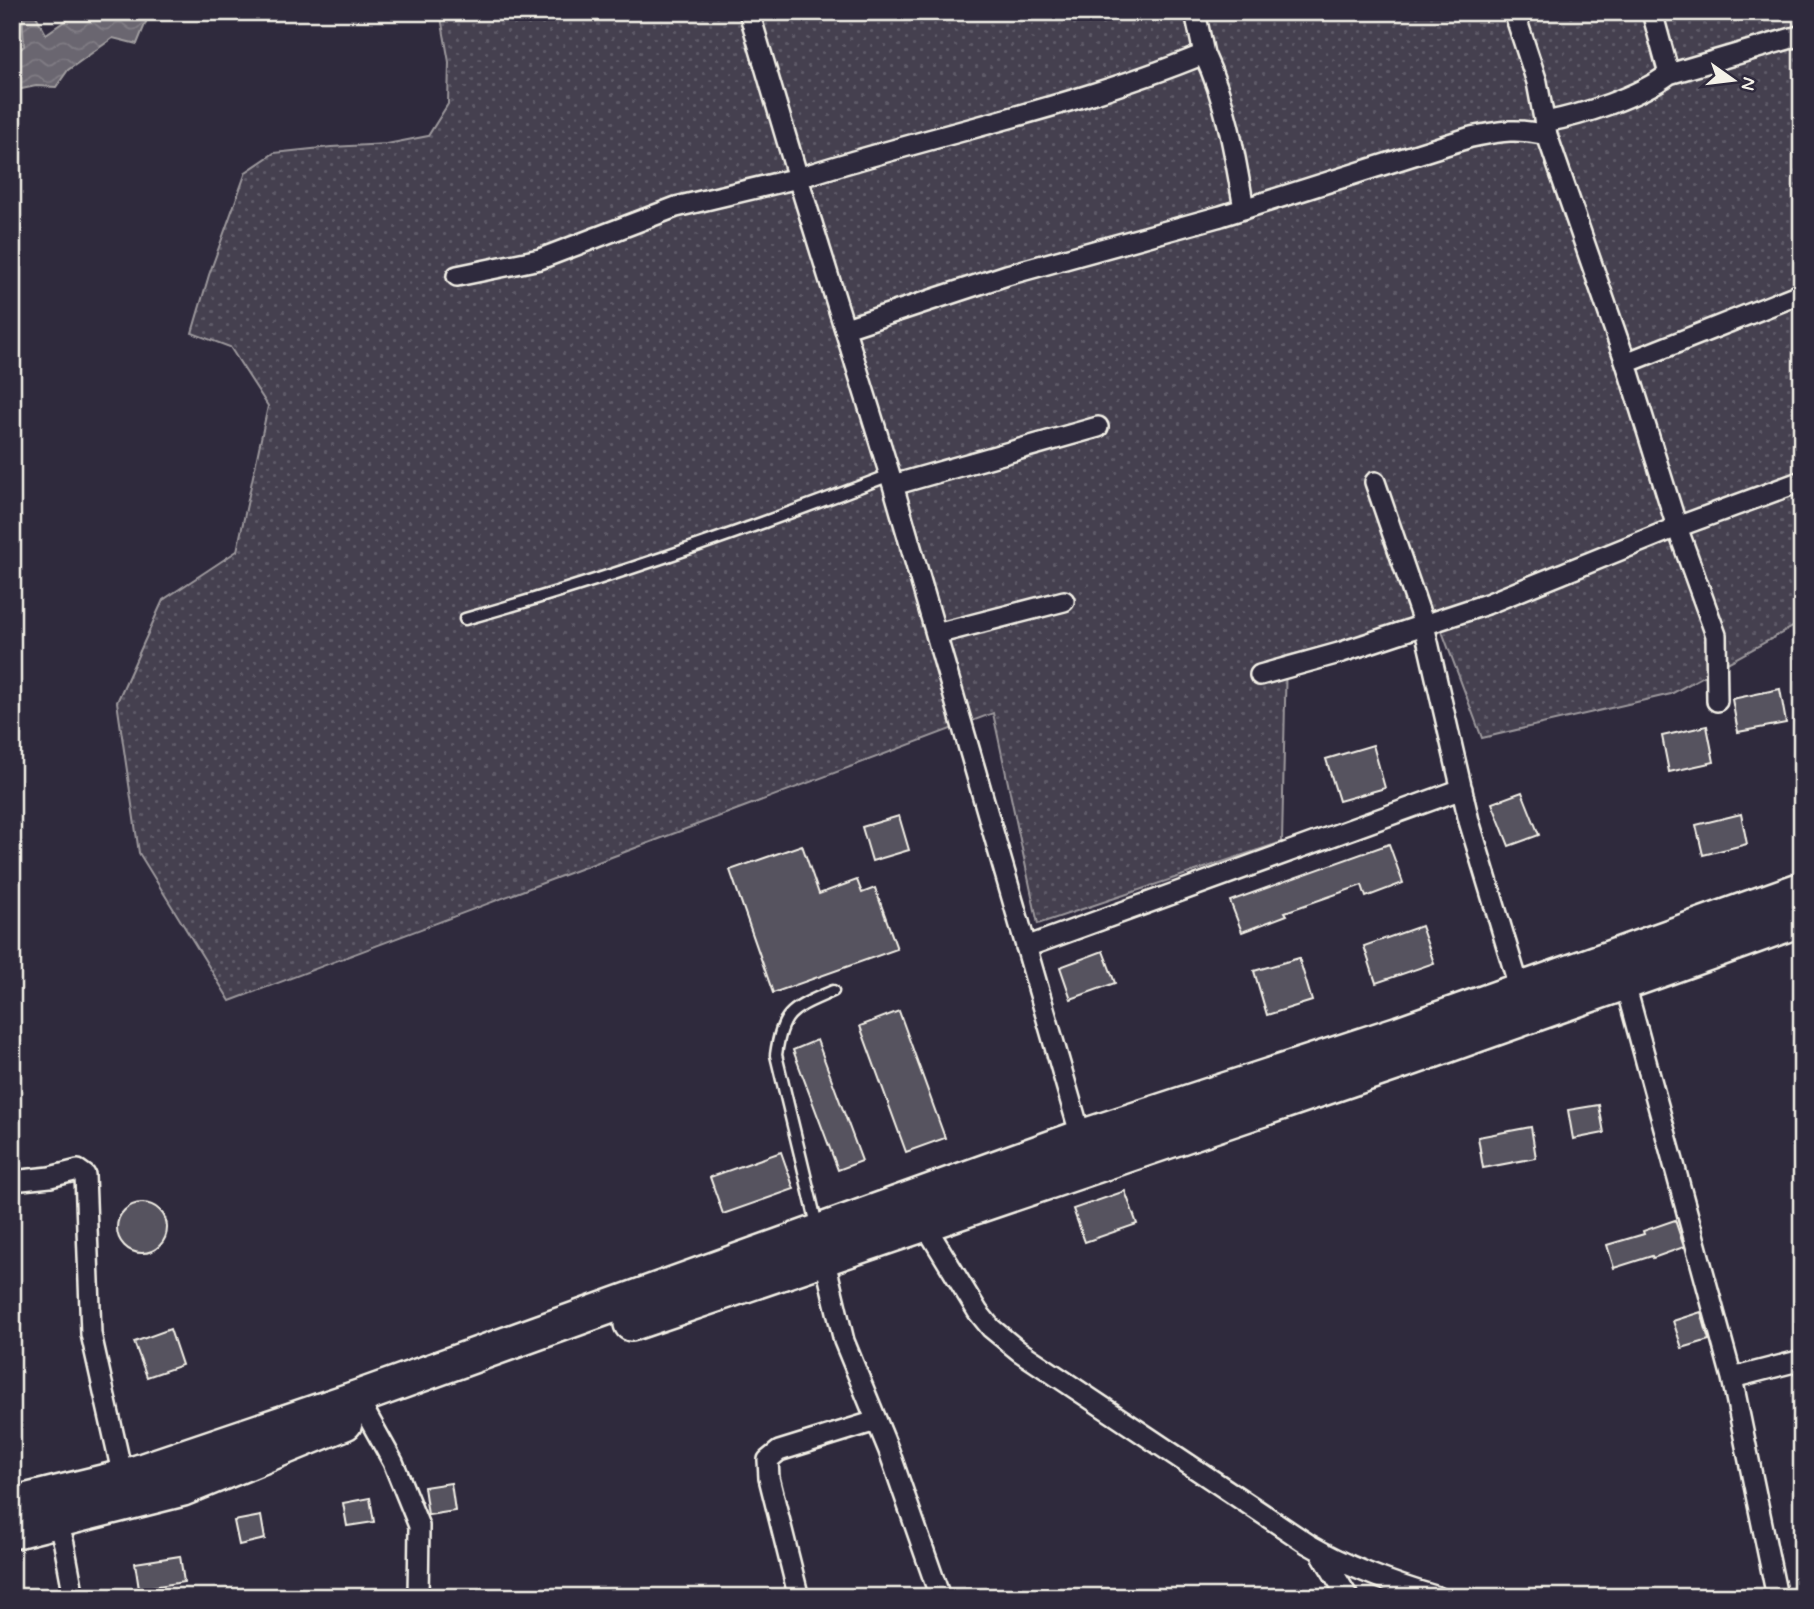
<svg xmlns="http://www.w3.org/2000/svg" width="1814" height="1609" viewBox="0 0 1814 1609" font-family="Mynerve,sans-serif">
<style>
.grass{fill:url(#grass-dots);stroke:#9c989c;stroke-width:2}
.water{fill:url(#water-waves);stroke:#a19ea0;stroke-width:2}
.building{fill:#56525f;stroke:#f4f1e8;stroke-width:2}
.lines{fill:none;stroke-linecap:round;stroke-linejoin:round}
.service-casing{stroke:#f4f1e8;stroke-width:15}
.minor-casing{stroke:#f4f1e8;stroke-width:24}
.trunk-casing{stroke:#f4f1e8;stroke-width:38}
.service{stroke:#2f2a3d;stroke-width:10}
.minor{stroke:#2f2a3d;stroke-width:19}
.trunk{stroke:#2f2a3d;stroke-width:33}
</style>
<defs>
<pattern id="grass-dots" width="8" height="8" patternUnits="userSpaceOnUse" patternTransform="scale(1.75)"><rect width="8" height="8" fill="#454050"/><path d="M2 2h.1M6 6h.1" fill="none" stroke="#605c69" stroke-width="1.8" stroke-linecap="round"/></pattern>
<pattern id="water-waves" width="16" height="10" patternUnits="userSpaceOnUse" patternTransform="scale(1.75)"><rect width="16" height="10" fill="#6a6670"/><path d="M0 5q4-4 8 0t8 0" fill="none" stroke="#807c84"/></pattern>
</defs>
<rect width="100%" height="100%" fill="#2f2a3d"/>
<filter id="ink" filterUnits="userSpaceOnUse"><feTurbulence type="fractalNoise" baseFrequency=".0143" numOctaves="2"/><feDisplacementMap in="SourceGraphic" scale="14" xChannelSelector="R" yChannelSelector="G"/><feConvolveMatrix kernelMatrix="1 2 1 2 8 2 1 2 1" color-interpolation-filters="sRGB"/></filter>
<g filter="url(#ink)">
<!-- grass -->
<path class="grass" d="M440,12H1802V622L1671,694L1482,738L1437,618L1286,656L1282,842L1038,924L993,713L230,1001L139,853L117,702L163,600L237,551L268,406L230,347L192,333L209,275L246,172L274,153L331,147L387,144L428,136L448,104L449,62Z"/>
<!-- water -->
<path class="water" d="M22,12H34L46,34L78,12H210L202,16L148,17L137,44L113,38L68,70L56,87L36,86L12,91V56L24,46Z"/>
<!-- building -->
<path class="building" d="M1780,689L1786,723L1738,732L1732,699Z
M1707,726L1714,762L1669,772L1662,736Z
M1373,745L1385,788L1339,801L1326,759Z
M1522,792L1539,835L1509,846L1492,803Z
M1741,814L1747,844L1703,855L1696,825Z
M899,816L909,850L872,861L862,827Z
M1389,844L1403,883L1366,897L1362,885L1285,912L1287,915L1242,932L1230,901Z
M802,845L819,894L857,880L862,893L875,888L897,949L773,993L730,870Z
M1421,926L1434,963L1376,983L1364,946Z
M1103,951L1115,983L1071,999L1060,967Z
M1299,958L1312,1001L1267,1015L1254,971Z
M899,1011L945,1138L906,1152L860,1026Z
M817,1040L862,1161L838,1170L793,1050Z
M1599,1105L1604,1133L1573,1139L1568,1110Z
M1531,1127L1536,1158L1483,1168L1478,1137Z
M781,1152L794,1189L723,1214L710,1177Z
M1125,1191L1137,1224L1085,1242L1073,1209Z
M117 1228a25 25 0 1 1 50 0a25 25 0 1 1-50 0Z
M1675,1220L1684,1247L1653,1258L1652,1256L1614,1268L1607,1245L1644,1234L1643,1231Z
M1701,1312L1709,1340L1682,1348L1673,1321Z
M170,1329L182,1365L147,1377L134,1342Z
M451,1483L455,1511L428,1515L424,1487Z
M370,1498L374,1522L347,1526L343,1503Z
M261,1516L265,1539L239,1545L234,1521Z
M180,1556L184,1582L139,1589L135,1563Z"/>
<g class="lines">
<defs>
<path id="service" d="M465,619C609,579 750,529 890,475
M817,1225L776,1055C782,1010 793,1009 833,991"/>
<path id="minor" d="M1514,12L1537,82L1547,135L1626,363L1677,527L1716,635L1717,701
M1652,12L1669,74
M1204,54C1227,103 1235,156 1244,209
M1545,122C1583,115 1638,97 1669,74L1802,35
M457,276L540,259L676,207L798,178L749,12
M846,328L1007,275L1221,216L1471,137C1502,131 1516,128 1547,135
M1626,363L1802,293
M1375,482L1424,625L1469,821L1520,990
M893,485L1098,427
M936,634L1064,601
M1260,675L1339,653L1487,604L1677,527L1802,481
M1026,947L1462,789
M1625,984L1732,1378L1777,1597
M1081,1137L893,485L798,178C932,135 1073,108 1204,54L1195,12
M12,1181L50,1177L78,1170L85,1175L91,1334L123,1477
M920,1217L978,1312L991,1328L1019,1351L1308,1544C1349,1568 1393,1584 1438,1597
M824,1257L844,1341L889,1451L940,1597
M1732,1378L1802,1360
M367,1415L393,1462L419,1526L418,1597
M57,1520L64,1544L74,1597
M1321,1553L1348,1597
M797,1590L769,1478L768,1460L779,1451L876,1421"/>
<path id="trunk" d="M631,1324L1413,1058C1542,1011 1673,967 1802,919
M12,1504L123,1477L359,1397L1081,1137L1399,1033L1802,889
M12,1532L183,1489L345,1423"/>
</defs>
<!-- service casing -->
<use href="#service" class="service-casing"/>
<!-- minor casing -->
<use href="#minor" class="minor-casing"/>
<!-- trunk casing -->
<use href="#trunk" class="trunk-casing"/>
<!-- service -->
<use href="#service" class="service"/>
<!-- minor -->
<use href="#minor" class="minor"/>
<!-- trunk -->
<use href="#trunk" class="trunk"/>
</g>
</g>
<!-- margin -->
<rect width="1814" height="1609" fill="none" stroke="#2f2a3d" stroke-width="42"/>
<rect x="21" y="21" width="1772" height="1567" fill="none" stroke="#f4f1e8" stroke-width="2.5" filter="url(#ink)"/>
<!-- north arrow -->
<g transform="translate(1733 80) rotate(104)" stroke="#2f2a3d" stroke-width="5" paint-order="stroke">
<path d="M0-5L12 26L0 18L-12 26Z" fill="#f4f1e8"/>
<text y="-10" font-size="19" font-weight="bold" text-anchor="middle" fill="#f4f1e8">N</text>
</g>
</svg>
